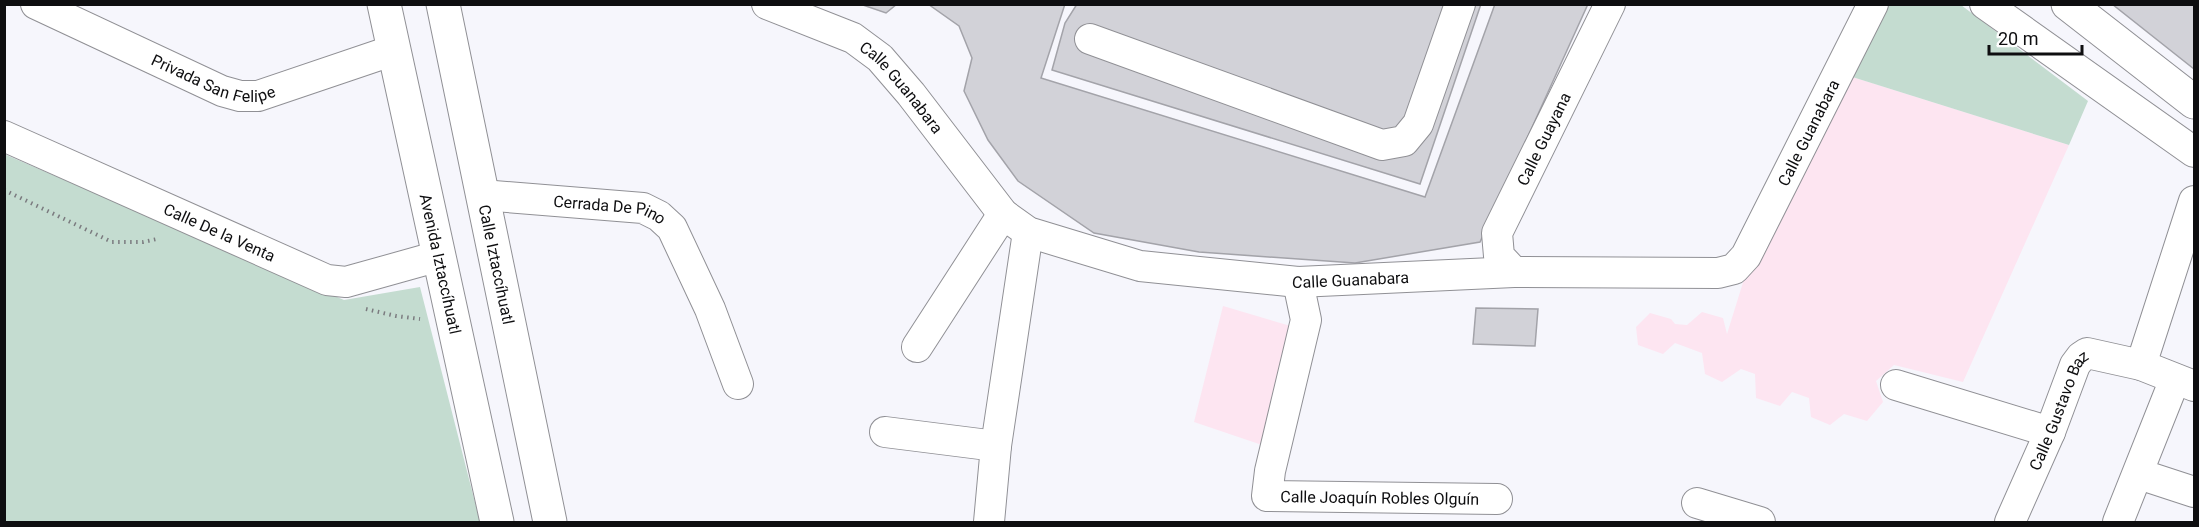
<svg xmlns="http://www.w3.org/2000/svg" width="2199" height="527" viewBox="0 0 2199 527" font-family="Roboto,sans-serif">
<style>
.education{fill:#fde5f1}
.green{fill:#c4dcd0}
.building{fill:#d2d2d8;stroke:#a3a3a9;stroke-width:1.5}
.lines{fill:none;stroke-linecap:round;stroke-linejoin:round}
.street-casing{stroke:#909095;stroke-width:32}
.secondary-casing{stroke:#909095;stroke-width:35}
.path{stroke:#7b7b7f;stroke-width:4;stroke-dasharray:1.5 4.5;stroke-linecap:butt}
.street{stroke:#fff;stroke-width:30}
.secondary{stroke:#fff;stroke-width:33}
.labels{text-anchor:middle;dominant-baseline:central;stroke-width:5;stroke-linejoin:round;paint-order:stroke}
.street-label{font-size:16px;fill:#0e0e10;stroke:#fff}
</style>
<rect width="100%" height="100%" fill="#f6f6fc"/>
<!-- education -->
<path class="education" d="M1846,75L2069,145L1963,382L1894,365L1876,381L1883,402L1867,421L1844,414L1830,425L1811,417L1809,398L1792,392L1780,406L1756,398L1755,374L1741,369L1722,382L1705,374L1702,353L1675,343L1663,354L1638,345L1636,327L1650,313L1671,319L1675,324L1687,325L1702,312L1723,318L1727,334L1745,276Z
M1223,306L1294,327L1262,445L1194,422Z"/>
<!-- green -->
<path class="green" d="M1881,5H1961L2088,101L2069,145L1846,75Z
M4,154L344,300L420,287L480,522H5Z"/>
<!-- building -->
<path class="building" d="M860,4H897L886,13Z
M928,4H1065L1041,78L1425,197L1495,4H1588L1480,242L1355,263L1199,252L1094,233L1018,181L988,140L964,91L972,58L959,26Z
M1077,4H1481L1420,184L1052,70L1065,23Z
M2112,4H2194V69Z
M1476,308L1538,309L1535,346L1473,344Z"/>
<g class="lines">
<defs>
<g id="street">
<path id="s1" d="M36,4L222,91L240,96H258L394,50"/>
<path id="s2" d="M767,4L853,38L880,58L911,94L1003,214L1028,232L1140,266L1298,282L1514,272L1718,273L1734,269L1746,256L1873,4"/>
<path d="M1985,4L2194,152"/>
<path d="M1090,39L1382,145L1404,141L1418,124L1460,4"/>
<path id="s3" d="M4,136L327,280L346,282L439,256"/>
<path id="s4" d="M482,195L643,208L659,216L672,228L710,309L738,384"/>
<path id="s5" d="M1514,272L1499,256L1497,233L1610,4"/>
<path id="s6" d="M1298,282L1306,320L1270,471L1267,496L1497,499"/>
<path d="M917,347L1003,214"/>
<path d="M2141,365L2194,201"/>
<path d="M1896,385L2050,432"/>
<path d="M885,432L996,446"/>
<path d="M2139,474L2194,492"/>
<path d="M1697,503L1760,522"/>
<path d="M989,522L996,446L1028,232"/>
<path id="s7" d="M2010,522L2050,432L2075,365L2081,357L2087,353L2141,365L2194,386"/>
<path d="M2118,522L2175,379"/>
</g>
<g id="secondary">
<path id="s8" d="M384,4L497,522"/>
<path id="s9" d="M443,4L550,522"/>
<path d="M2068,4L2194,102"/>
</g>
</defs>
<!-- street casing -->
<use href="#street" class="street-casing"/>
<!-- secondary casing -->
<use href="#secondary" class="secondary-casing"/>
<!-- path -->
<path class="path" d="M4,190L112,242H143L157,239
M366,309L396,316L420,319"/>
<!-- street -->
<use href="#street" class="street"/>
<!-- secondary -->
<use href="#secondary" class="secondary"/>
</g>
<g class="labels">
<!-- street labels -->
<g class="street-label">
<text stroke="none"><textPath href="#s1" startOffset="194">Privada San Felipe</textPath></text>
<text stroke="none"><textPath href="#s2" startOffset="162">Calle Guanabara</textPath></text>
<text stroke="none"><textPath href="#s2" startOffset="1224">Calle Guanabara</textPath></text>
<text stroke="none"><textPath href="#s5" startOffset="150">Calle Guayana</textPath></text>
<text stroke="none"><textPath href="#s4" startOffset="129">Cerrada De Pino</textPath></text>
<text stroke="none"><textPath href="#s3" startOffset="236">Calle De la Venta</textPath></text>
<text stroke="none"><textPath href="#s8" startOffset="266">Avenida Iztaccíhuatl</textPath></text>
<text stroke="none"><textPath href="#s9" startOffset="266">Calle Iztaccíhuatl</textPath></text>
<text stroke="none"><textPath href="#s2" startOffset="684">Calle Guanabara</textPath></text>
<text stroke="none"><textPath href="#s7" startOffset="122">Calle Gustavo Baz</textPath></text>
<text stroke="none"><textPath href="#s6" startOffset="332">Calle Joaquín Robles Olguín</textPath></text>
</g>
</g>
<!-- border -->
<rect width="2199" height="527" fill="none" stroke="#0e0e10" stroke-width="12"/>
<!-- scale -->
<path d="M1989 45v9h93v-9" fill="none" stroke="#0e0e10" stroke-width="3"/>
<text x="1998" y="45" font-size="18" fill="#0e0e10" stroke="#ffffff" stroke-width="4.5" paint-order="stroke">20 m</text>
</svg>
